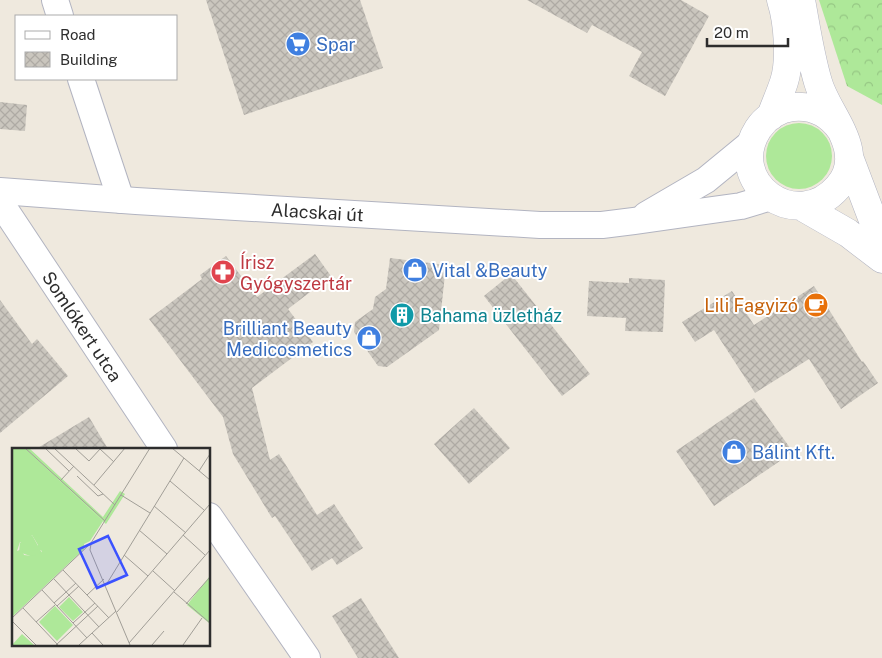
<svg xmlns="http://www.w3.org/2000/svg" width="882" height="658" viewBox="0 0 882 658" font-family="'Public Sans',sans-serif">
<style>
.grass{fill:#aee899}
.forest{fill:url(#forest-crowns)}
.building{fill:url(#building-cross-hatch)}
.lines{fill:none;stroke-linecap:round;stroke-linejoin:round}
.street-casing{stroke:#b2b4c1;stroke-width:28}
.secondary-casing{stroke:#b2b4c1;stroke-width:29}
.street{stroke:#fff;stroke-width:26}
.secondary{stroke:#fff;stroke-width:28}
.labels{text-anchor:middle;dominant-baseline:central;stroke-width:4;stroke-linejoin:round;paint-order:stroke}
.shop-label{font-size:18px;fill:#366cbe;stroke:#fff;text-anchor:start}
.street-label{font-size:18px;fill:#2d2d2d;stroke:#fff}
.health-label{font-size:18px;fill:#be3a42;stroke:#fff;text-anchor:start}
.food-label{font-size:18px;fill:#c56008;stroke:#fff;text-anchor:end}
.culture-label{font-size:18px;fill:#0d838f;stroke:#fff;text-anchor:start}
.inset-road{fill:none;stroke:#a19e97;stroke-width:1}
.view{fill:#3b52ff;fill-opacity:0.15;stroke:#3b52ff;stroke-width:2.5}
.inset-edge{fill:none;stroke:#2d2d2d;stroke-width:2.5}
</style>
<defs>
<pattern id="forest-crowns" width="20" height="18" patternUnits="userSpaceOnUse" patternTransform="scale(1.25)"><rect width="20" height="18" fill="#aee899"/><path d="M2 6a3 3 0 1 1 6 0M12 15a3 3 0 1 1 6 0" fill="none" stroke="#96c784"/></pattern>
<pattern id="building-cross-hatch" width="8" height="8" patternUnits="userSpaceOnUse" patternTransform="scale(1.25)"><rect width="8" height="8" fill="#cac6be"/><path d="M0 0l8 8M0 8l8-8" fill="none" stroke="#aeaaa4"/></pattern>
</defs>
<rect width="100%" height="100%" fill="#efe9de"/>
<!-- grass -->
<path class="grass" d="M766 156a33 33 0 1 1 66 0a33 33 0 1 1-66 0Z"/>
<!-- forest -->
<path class="forest" d="M819,0H882V105L847,86Z"/>
<!-- building -->
<path class="building" d="M206,0H360L383,68L244,115Z
M527,0H681L709,16L665,96L629,76L642,52L592,25L587,33Z
M0,102L27,105L25,131L0,129Z
M315,254L331,276L288,309L313,342L252,388L270,460L279,454L317,515L334,504L363,548L337,565L332,558L312,571L275,516L272,518L233,454L223,417L149,319L202,279L200,275L226,256L257,297Z
M390,258L446,265L439,330L387,367L378,366L354,332L355,322L373,309L375,297L386,289Z
M511,274L590,374L562,396L484,296Z
M629,278L665,280L663,332L625,331L626,318L587,316L589,281L629,283Z
M814,286L862,362L863,361L878,383L841,409L809,359L755,393L714,330L695,342L682,322L732,291L754,325Z
M0,300L32,344L37,339L68,376L0,433Z
M754,398L793,452L714,506L676,451Z
M474,408L510,448L469,484L434,444Z
M89,417L108,449H36Z
M361,598L399,658H358L332,616Z"/>
<g class="lines">
<defs>
<g id="street">
<path d="M55,0L60,16"/>
<path d="M81,79L121,200"/>
<path id="s1" d="M0,191L136,201L540,225H602L634,221L741,206L771,197"/>
<path id="s2" d="M0,202L164,449"/>
<path d="M646,215L706,180L751,143"/>
<path d="M209,516L307,658"/>
</g>
<path id="secondary" d="M801,0C806,27 810,55 818,82C827,115 869,152 838,187C796,235 724,182 758,129C766,117 779,109 793,107C813,105 830,114 841,130
M771,116C775,105 780,94 784,82C791,60 788,22 781,0
M849,157L882,244
M801,206L848,233L882,259"/>
</defs>
<!-- street casing -->
<use href="#street" class="street-casing"/>
<!-- secondary casing -->
<use href="#secondary" class="secondary-casing"/>
<!-- street -->
<use href="#street" class="street"/>
<!-- secondary -->
<use href="#secondary" class="secondary"/>
</g>
<!-- icons -->
<defs>
<symbol id="supermarket-disc" viewBox="-11 -11 22 22"><circle r="9.5" fill="#3f7fe0" stroke="#fff"/><path d="M-6-5.5h2.5l.6 2H6L4.5 2H-2.5L-4.4-4H-6ZM-1.5 3.2a1.3 1.3 0 1 0 .1 0ZM3 3.2a1.3 1.3 0 1 0 .1 0Z" fill="#fff"/></symbol>
<symbol id="shop-disc" viewBox="-11 -11 22 22"><circle r="9.5" fill="#3f7fe0" stroke="#fff"/><path d="M-5-2.5h2.3a2.7 3.5 0 0 1 5.4 0H5L5.5 6h-11ZM-1.5-2.5h3a1.5 2.3 0 0 0-3 0Z" fill="#fff"/></symbol>
<symbol id="pharmacy-disc" viewBox="-11 -11 22 22"><circle r="9.5" fill="#e0444e" stroke="#fff"/><path d="M-2-6h4v4h4v4h-4v4h-4v-4h-4v-4h4Z" fill="#fff"/></symbol>
<symbol id="cafe-disc" viewBox="-11 -11 22 22"><circle r="9.5" fill="#e8710a" stroke="#fff"/><path d="M-5.5-4.5H6V0H3Q3 3.5 0 3.5H-2.5Q-5.5 3.5-5.5 0ZM3-3.2v2h1.7v-2ZM-6 4.5H4V6H-6Z" fill="#fff"/></symbol>
<symbol id="building-disc" viewBox="-11 -11 22 22"><circle r="9.5" fill="#0f9aa8" stroke="#fff"/><path d="M-4-6H4V6H1V3H-1V6H-4ZM-2.5-4.3h1.7v1.8h-1.7ZM.8-4.3h1.7v1.8H.8ZM-2.5-1h1.7V.8h-1.7ZM.8-1h1.7V.8H.8Z" fill="#fff"/></symbol>
</defs>
<g fill-rule="evenodd">
<use href="#supermarket-disc" x="284" y="30" width="28" height="28"/>
<use href="#shop-disc" x="401" y="256" width="28" height="28"/>
<use href="#pharmacy-disc" x="209" y="258" width="28" height="28"/>
<use href="#cafe-disc" x="802" y="291" width="28" height="28"/>
<use href="#building-disc" x="388" y="301" width="28" height="28"/>
<use href="#shop-disc" x="355" y="324" width="28" height="28"/>
<use href="#shop-disc" x="720" y="438" width="28" height="28"/>
</g>
<g class="labels">
<!-- shop labels -->
<g class="shop-label">
<text x="316" y="44">Spar</text>
<text x="432" y="270">Vital &amp;Beauty</text>
<text x="352" y="328" text-anchor="end">Brilliant Beauty<tspan x="352" dy="21">Medicosmetics</tspan></text>
<text x="752" y="452">Bálint Kft.</text>
</g>
<!-- street labels -->
<g class="street-label">
<text stroke="none"><textPath href="#s1" startOffset="318">Alacskai út</textPath></text>
<text stroke="none"><textPath href="#s2" startOffset="149">Somlókert utca</textPath></text>
</g>
<!-- health labels -->
<g class="health-label">
<text x="240" y="262">Írisz<tspan x="240" dy="21">Gyógyszertár</tspan></text>
</g>
<!-- food labels -->
<g class="food-label">
<text x="798" y="305">Lili Fagyizó</text>
</g>
<!-- culture labels -->
<g class="culture-label">
<text x="420" y="315">Bahama üzletház</text>
</g>
</g>
<!-- overview -->
<g transform="translate(12 448)">
<rect width="198" height="198" fill="#efe9de"/>
<path d="M13,0H17L91,69L108,43L113,46L94,76ZM20,87L30,105L21,109L7,104L8,95ZM197,129V175L175,157Z" fill="#aee899"/>
<path d="M0,0H13L91,73L78,93L72,96V101L0,169ZM20,87L26,97V101L20,103L29,102L30,104L21,108L12,107L10,101L5,103L8,94L11,96Z" fill="#aee899" fill-rule="evenodd"/>
<path d="M57,149L71,164L61,173L47,159ZM43,158L61,177L45,193L27,174ZM10,186L22,197H0Z" fill="#aee899"/>
<path class="inset-road" d="M13,0L93,73M33,0L57,23M42,0L103,57M63,0L77,13L89,0M160,0L198,32M88,1L102,14M187,23L198,6M65,28L86,48L91,46M49,32L62,18M158,33L192,62M82,37L113,0M109,47L138,65M142,58L174,85M127,82L155,106M171,87L193,107M79,96L78,102L118,197M112,107L136,128M51,122L97,170M141,123L163,143M42,131L87,179M94,137L172,10M30,142L75,190M162,144L198,175M75,147L92,131M42,155L64,135M174,156L198,129M45,158L67,138M11,160L46,197M105,164L198,56M0,170L79,95L138,0M0,173L24,197M24,174L43,157M61,175L83,155M80,185L91,197M117,195L198,102M44,197L86,158M67,197L104,163M140,197L152,183M171,197L190,170"/>
<path class="view" d="M96,88L115,127L85,140L67,101Z"/>
<rect width="198" height="198" class="inset-edge"/>
</g>
<!-- legend -->
<rect x="15" y="15" width="162" height="65" fill="#ffffff" stroke="#ababab"/>
<rect x="25" y="31" width="25" height="8" fill="#ffffff" stroke="#ababab"/>
<text x="60" y="40" font-size="15" fill="#2d2d2d">Road</text>
<rect x="25" y="52" width="25" height="15" fill="url(#building-cross-hatch)" stroke="#ababab"/>
<text x="60" y="65" font-size="15" fill="#2d2d2d">Building</text>
<!-- scale -->
<path d="M707 38v8h81v-8" fill="none" stroke="#2d2d2d" stroke-width="2.5"/>
<text x="714" y="38" font-size="15" fill="#2d2d2d" stroke="#ffffff" stroke-width="4" paint-order="stroke">20 m</text>
</svg>
